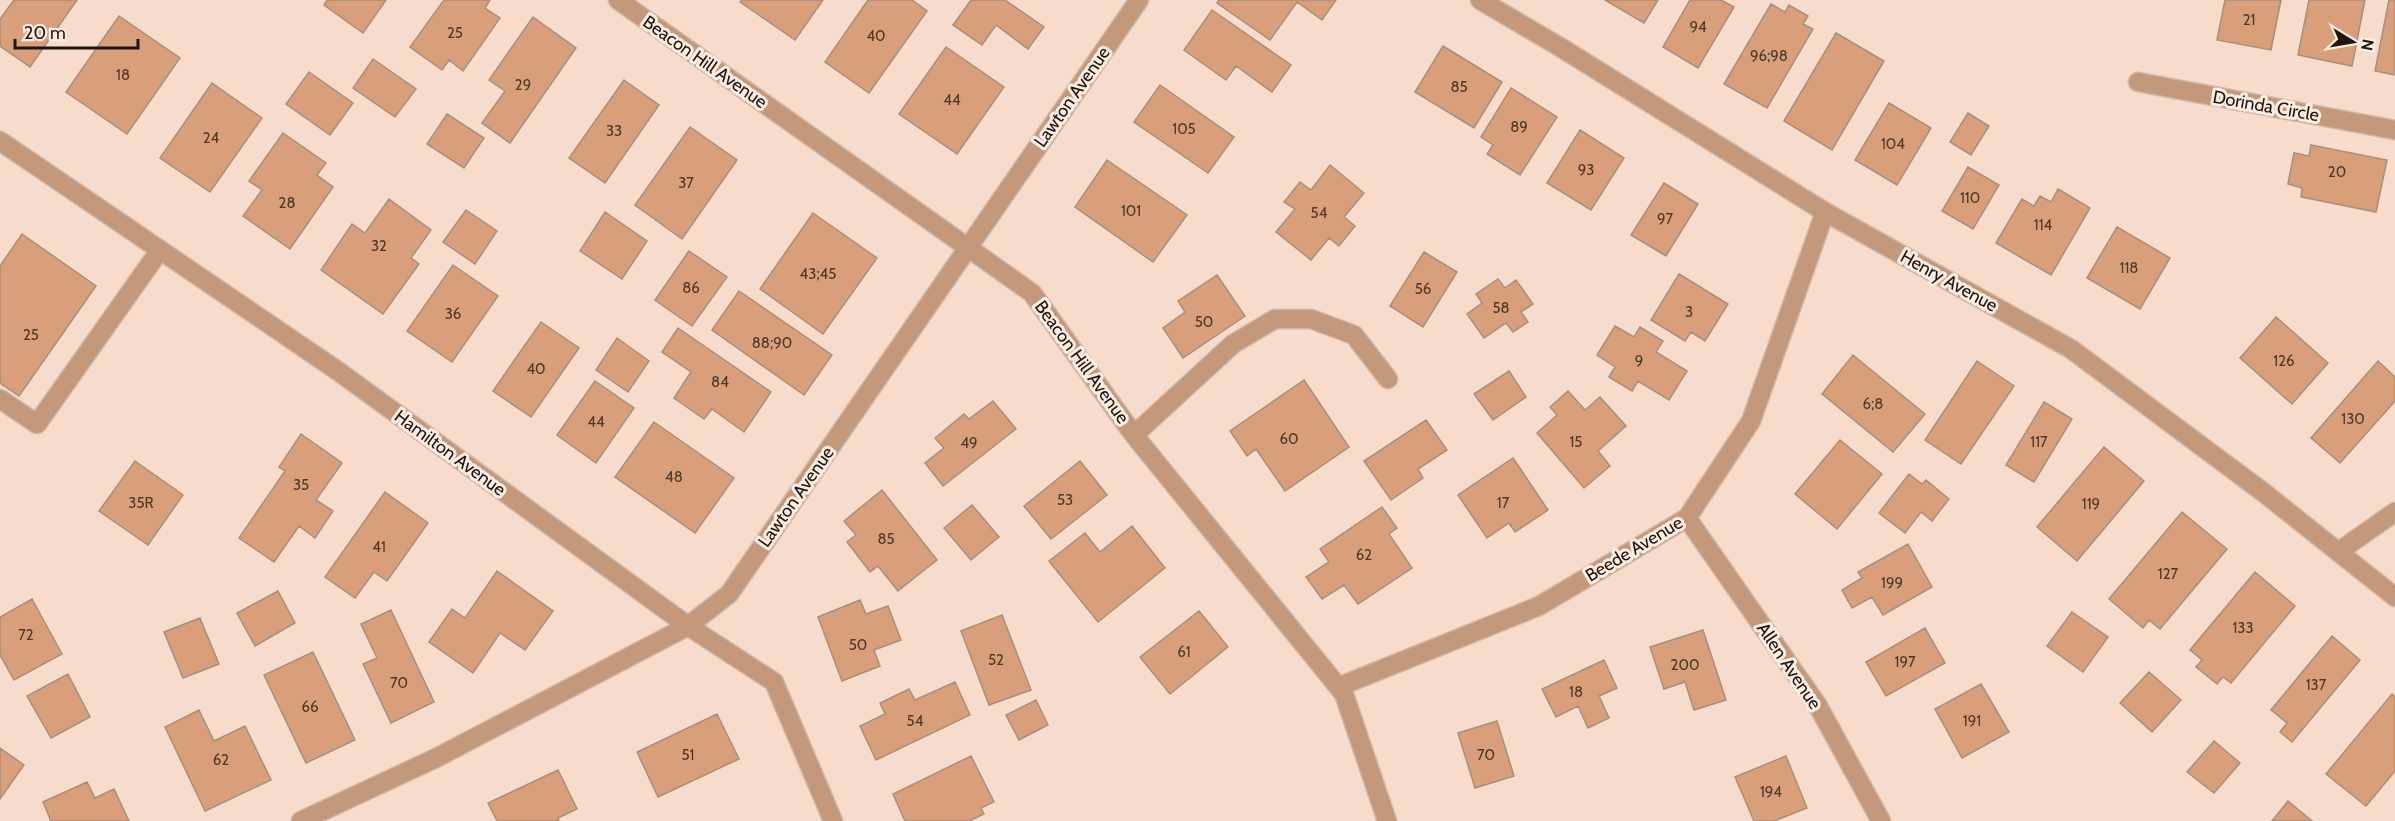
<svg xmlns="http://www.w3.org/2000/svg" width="2395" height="821" viewBox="0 0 2395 821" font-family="Cabin,sans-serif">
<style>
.building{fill:#d89f7a;stroke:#a78f7f;stroke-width:1.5}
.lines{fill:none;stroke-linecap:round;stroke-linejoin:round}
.lane-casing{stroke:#d0b8a9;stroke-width:21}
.street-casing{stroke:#d0b8a9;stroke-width:21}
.lane{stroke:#c3987b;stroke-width:18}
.street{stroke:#c3987b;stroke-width:18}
.labels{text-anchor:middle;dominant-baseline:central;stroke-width:6;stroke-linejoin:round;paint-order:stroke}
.number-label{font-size:15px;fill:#4d382a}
.street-label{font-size:18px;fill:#1f1610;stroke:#fcece2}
</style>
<rect width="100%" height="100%" fill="#f7dccb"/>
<!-- building -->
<path class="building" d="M14,0H77L30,67L0,46V19Z
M327,0H386L363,33L324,5Z
M444,0H490L485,8L500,18L463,71L449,60L442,70L410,47Z
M742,0H823L795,40L740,2Z
M868,0H912L927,11L869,93L825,62Z
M971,0H1005L1044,27L1028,49L996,25L982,45L953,25Z
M1219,0H1336L1322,20L1297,2L1270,40L1217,3Z
M1605,0H1658L1644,23Z
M1690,0H1721L1734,7L1698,68L1663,47Z
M2225,0H2281L2271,50L2217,40Z
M2309,0H2365L2352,66L2298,55Z
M2389,0H2395V75L2375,71Z
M1771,4L1785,12L1789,5L1808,16L1803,24L1813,29L1767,108L1724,84Z
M1212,10L1291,65L1272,92L1236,66L1226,80L1184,50Z
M119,16L180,58L127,134L66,92Z
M533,17L576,48L510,143L482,123L505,91L489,80Z
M1836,33L1884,61L1832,150L1784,121Z
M1443,46L1502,82L1474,128L1415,92Z
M946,47L1004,87L957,154L899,114Z
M373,59L416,89L395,117L353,88Z
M309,72L353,103L330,135L286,104Z
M624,80L659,105L605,183L569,158Z
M212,83L262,118L210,192L160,158Z
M1160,85L1234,137L1208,173L1134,122Z
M1511,88L1557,117L1520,175L1487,154L1493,145L1481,137Z
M1889,103L1931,128L1897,185L1855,160Z
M1968,113L1989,126L1971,155L1950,142Z
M447,114L484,138L464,168L427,144Z
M690,127L737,160L682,239L635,205Z
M1580,130L1624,158L1591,210L1547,183Z
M283,133L326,163L317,175L333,187L290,249L243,216L262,190L249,181Z
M2311,145L2387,160L2376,212L2301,197L2302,188L2288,184L2294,153L2309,156Z
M1107,160L1187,215L1153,262L1075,207Z
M1330,165L1364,193L1344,217L1355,226L1339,246L1329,238L1311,260L1276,232L1295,209L1284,202L1300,182L1311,190Z
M1968,167L1999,185L1973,229L1942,211Z
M1664,183L1698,204L1666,256L1631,235Z
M2058,189L2090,208L2051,275L1996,243L2022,199L2034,206L2040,196L2051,202Z
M389,199L431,230L411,258L419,264L383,314L321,270L352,224L365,233Z
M466,210L497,231L475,264L443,242Z
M605,212L647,241L622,279L580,251Z
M813,213L877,258L823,334L760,289Z
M2117,227L2170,258L2140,309L2087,278Z
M22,234L96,286L19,396L0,383V266Z
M689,251L727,277L692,326L655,300Z
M1424,252L1457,272L1423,327L1390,306Z
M453,265L498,296L452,362L407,331Z
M1679,274L1728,304L1705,341L1691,332L1685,341L1651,320Z
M1217,275L1245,316L1183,358L1163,328L1185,312L1178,301Z
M1498,279L1505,288L1516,280L1533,304L1521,312L1528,322L1513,332L1506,323L1484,338L1467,314L1482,303L1476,294Z
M739,291L832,355L804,395L712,330Z
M2276,317L2328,363L2292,404L2240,358Z
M541,322L579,348L531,417L493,391Z
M1615,326L1634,337L1640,327L1663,341L1656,352L1687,371L1669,400L1638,381L1632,391L1609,377L1615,367L1597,355Z
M678,328L771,392L744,432L712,409L704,419L674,398L691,372L662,352Z
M617,338L649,361L628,392L596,370Z
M1853,355L1925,414L1893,452L1822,394Z
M1977,361L2014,386L1961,464L1925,440Z
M2378,361L2395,377V401L2340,463L2311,438Z
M1509,371L1526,397L1493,420L1474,394Z
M1304,380L1349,447L1285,491L1256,449L1247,456L1230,431Z
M595,381L634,408L596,463L557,435Z
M1568,391L1585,410L1600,397L1626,426L1598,451L1610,466L1584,488L1537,433L1557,415L1550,407Z
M993,401L1016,429L943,486L925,463L944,448L935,438L964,414L969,419Z
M2044,402L2072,419L2034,482L2006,465Z
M1426,420L1447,450L1418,469L1423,478L1391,500L1364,461Z
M654,422L734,478L695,533L615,477Z
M301,434L342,463L316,500L333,511L315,538L299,526L274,562L239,538L285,471L279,467Z
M1840,440L1882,474L1837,529L1795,494Z
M2104,447L2144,481L2077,561L2037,527Z
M1513,458L1548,510L1515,532L1509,523L1487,538L1458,495Z
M135,461L183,495L148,545L99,511Z
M1080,461L1107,495L1051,539L1024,506Z
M1909,474L1922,484L1926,480L1949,499L1932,521L1921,512L1905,533L1879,513Z
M882,490L937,560L898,591L878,566L870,572L847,542L856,535L844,521Z
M385,492L428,523L387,581L374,572L355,598L325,577Z
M972,505L999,537L971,560L944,528Z
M1382,507L1397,528L1389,534L1412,568L1358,604L1344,585L1322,599L1306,577L1329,562L1320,549Z
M2182,512L2227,549L2160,629L2149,620L2143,628L2109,599Z
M1132,526L1165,568L1098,622L1049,561L1085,533L1100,552Z
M1908,544L1932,587L1883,615L1872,597L1852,608L1842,590L1862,578L1858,572Z
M497,571L553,611L525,650L500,633L473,673L429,642L452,609L465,618Z
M2255,572L2295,606L2231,683L2223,677L2217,684L2196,667L2202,660L2190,650Z
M278,591L295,623L255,646L237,613Z
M32,599L62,654L14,680L0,655V617Z
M860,600L866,614L888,606L901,640L874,650L880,666L842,681L818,617Z
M391,610L434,702L391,723L363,664L377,658L361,624Z
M1199,611L1228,647L1170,694L1140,657Z
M2072,612L2108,637L2083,672L2047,646Z
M1002,615L1031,690L989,705L961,631Z
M200,618L219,664L183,678L164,632Z
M1925,628L1945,663L1886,696L1866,662Z
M1703,630L1726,700L1694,710L1685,682L1664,689L1650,647Z
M2332,636L2360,660L2292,742L2280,732L2287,723L2271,710Z
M313,652L355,740L306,763L264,675Z
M1604,660L1617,688L1599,696L1609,718L1588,728L1578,706L1556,717L1542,689Z
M2149,672L2181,700L2152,732L2120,703Z
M68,674L90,717L51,738L27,696Z
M955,682L970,715L876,760L860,726L885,714L880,703L909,689L915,700Z
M1981,684L2009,732L1962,758L1935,709Z
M2392,694L2395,697V771L2366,806L2326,774Z
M1036,700L1048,725L1019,740L1006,715Z
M199,710L214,741L245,726L271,780L205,811L165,727Z
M717,714L739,759L658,797L637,752Z
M1497,721L1514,776L1475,788L1458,733Z
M2214,741L2240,763L2214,793L2187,772Z
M0,748L24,765L0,799Z
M971,756L994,802L981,808L984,814L969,821H905L893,794Z
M1786,756L1807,808L1774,821H1754L1735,777Z
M558,770L577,809L558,818L559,821H497L488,803Z
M87,782L95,798L114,789L129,821H51L43,802Z
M2288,801L2312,821H2272Z"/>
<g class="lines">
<defs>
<path id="lane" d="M0,399L37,424L160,250"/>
<path id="street" d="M618,0L1032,293L1134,435L1344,694L1387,821
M1480,0L1560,47L1825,212L2071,349L2263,492L2395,597
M2138,82L2395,130
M0,141L338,371L688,626L774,682L833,821
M1134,435L1233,344L1275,319H1311L1354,335L1388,379
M1687,518L1818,706L1881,821
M2338,552L2395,512
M1338,687L1539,606L1687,518L1751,421L1825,212
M301,821L436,758L688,626L729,594L1139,0"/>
</defs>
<!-- lane casing -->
<use href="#lane" class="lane-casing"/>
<!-- street casing -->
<use href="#street" class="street-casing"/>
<!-- lane -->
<use href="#lane" class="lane"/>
<!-- street -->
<use href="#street" class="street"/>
</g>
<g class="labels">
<!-- number labels -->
<g class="number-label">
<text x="2249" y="20">21</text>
<text x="1698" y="27">94</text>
<text x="455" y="33">25</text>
<text x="876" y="36">40</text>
<text x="1769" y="56">96;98</text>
<text x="123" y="75">18</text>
<text x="523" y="85">29</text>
<text x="1459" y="87">85</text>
<text x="952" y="100">44</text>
<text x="1519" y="127">89</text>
<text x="1184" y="129">105</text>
<text x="614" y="131">33</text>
<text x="211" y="138">24</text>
<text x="1893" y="144">104</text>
<text x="1586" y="170">93</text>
<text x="2337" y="172">20</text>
<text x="686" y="183">37</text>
<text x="1970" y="198">110</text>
<text x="287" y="203">28</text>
<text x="1131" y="211">101</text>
<text x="1319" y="213">54</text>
<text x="1665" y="219">97</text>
<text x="2043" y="225">114</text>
<text x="379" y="246">32</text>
<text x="2129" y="268">118</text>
<text x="818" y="274">43;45</text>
<text x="691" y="288">86</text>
<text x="1423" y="289">56</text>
<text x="1501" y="308">58</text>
<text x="1689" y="312">3</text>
<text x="453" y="314">36</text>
<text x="1204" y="322">50</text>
<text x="31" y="335">25</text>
<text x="772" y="343">88;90</text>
<text x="1639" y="361">9</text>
<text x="2284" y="361">126</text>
<text x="536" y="369">40</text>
<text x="720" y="382">84</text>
<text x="1873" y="404">6;8</text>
<text x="2353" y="419">130</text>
<text x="596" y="422">44</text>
<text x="1289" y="439">60</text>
<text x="1576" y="442">15</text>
<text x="2039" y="442">117</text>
<text x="969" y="443">49</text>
<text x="674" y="477">48</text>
<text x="301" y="485">35</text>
<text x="1065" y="500">53</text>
<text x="141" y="503">35R</text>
<text x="1503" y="503">17</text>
<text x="2091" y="504">119</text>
<text x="886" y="539">85</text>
<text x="379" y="547">41</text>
<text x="1364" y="555">62</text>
<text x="2168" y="574">127</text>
<text x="1892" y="583">199</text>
<text x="2243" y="628">133</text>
<text x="26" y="635">72</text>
<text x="858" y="645">50</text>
<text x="1184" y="652">61</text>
<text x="996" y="660">52</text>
<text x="1905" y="662">197</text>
<text x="1685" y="665">200</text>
<text x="399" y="683">70</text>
<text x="2316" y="685">137</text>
<text x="1576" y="692">18</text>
<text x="310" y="707">66</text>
<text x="915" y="721">54</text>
<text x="1972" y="721">191</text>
<text x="688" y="755">51</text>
<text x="1486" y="755">70</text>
<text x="221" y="760">62</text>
<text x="1771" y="792">194</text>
</g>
<!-- street labels -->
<g class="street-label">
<text transform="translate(705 62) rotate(35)">Beacon Hill Avenue</text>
<text transform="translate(1072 97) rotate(-55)">Lawton Avenue</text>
<text transform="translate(2266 106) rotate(10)">Dorinda Circle</text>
<text transform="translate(1949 281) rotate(29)">Henry Avenue</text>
<text transform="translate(1082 362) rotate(54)">Beacon Hill Avenue</text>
<text transform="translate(450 453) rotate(36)">Hamilton Avenue</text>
<text transform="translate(796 497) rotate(-55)">Lawton Avenue</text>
<text transform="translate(1634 549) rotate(-31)">Beede Avenue</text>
<text transform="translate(1789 666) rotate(56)">Allen Avenue</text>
</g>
</g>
<!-- north arrow -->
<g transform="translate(2353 42) rotate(101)" stroke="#fcece2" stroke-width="4.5" paint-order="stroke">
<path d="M0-4.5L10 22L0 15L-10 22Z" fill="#1f1610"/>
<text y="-9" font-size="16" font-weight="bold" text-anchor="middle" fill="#1f1610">N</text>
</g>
<!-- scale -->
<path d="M15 39v9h123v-9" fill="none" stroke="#1f1610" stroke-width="3"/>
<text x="24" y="39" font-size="18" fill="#1f1610" stroke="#fcece2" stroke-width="4.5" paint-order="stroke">20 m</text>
</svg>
